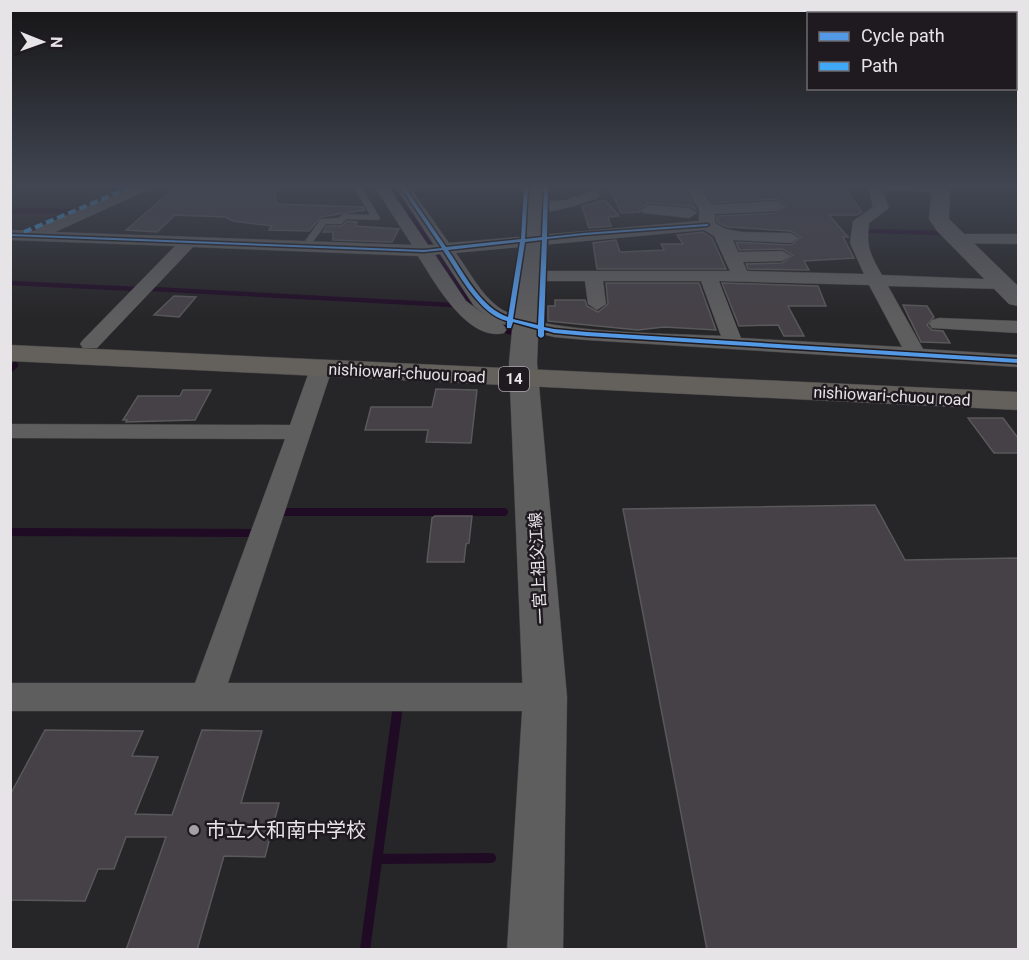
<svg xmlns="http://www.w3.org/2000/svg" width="1029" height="960" viewBox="0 0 1029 960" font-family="Roboto,'Noto Sans JP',sans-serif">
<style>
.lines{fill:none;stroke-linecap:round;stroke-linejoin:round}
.stream-far3{stroke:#200b25;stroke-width:4.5}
.stream-far2{stroke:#200b25;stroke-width:6}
.stream-far1{stroke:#200b25;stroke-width:8}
.stream{stroke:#200b25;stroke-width:10}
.river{fill:#200b25;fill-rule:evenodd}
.building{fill:#464147;stroke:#59585a;stroke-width:1.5}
.service-casing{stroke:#424143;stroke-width:1}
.minor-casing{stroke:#424143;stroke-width:1}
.secondary-casing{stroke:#424143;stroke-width:1}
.primary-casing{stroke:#424143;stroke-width:1}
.service{fill:#5f5e5f;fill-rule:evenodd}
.minor{fill:#5f5e5f;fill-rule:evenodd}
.secondary{fill:#5f5e5f;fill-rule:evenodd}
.primary{fill:#64605c;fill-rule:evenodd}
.quiet{stroke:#3fa9f5;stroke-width:4;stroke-dasharray:8 4;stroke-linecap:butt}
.cycleway-casing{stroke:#1e1a1f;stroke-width:3}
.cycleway{fill:#5399e6;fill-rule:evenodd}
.poi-dot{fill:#a3a1a4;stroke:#1e1a1f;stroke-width:2}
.labels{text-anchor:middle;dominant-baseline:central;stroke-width:5;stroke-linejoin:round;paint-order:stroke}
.shield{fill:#1e1a1f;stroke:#aba7ab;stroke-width:1.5}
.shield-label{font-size:15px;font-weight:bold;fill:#e7e4e7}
.street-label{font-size:16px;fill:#e7e4e7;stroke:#1e1a1f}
.near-poi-label{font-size:20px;fill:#e7e4e7;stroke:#1e1a1f;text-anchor:start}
</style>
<rect width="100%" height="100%" fill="#262527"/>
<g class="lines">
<!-- stream-far3 -->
<path class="stream-far3" d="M411,195H522
M10,211H72
M867,231L940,233
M10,283L137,289
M152,289L454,305"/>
<!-- stream-far2 -->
<path class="stream-far2" d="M10,370L15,365"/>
<!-- stream-far1 -->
<path class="stream-far1" d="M276,512H504
M10,532L253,533"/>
<!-- stream -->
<path class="stream" d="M377,859L491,858
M365,950L397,713"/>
<!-- river -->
<path class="river" d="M379,186H402L482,297L497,310L542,324L547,331L542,338L531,341L475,324L460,309Z"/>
</g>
<!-- building -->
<path class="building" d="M177,186H275L276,204L363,207L365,210L321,217L309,231L269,230L272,226L233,221L225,217L175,215L157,232L126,230Z
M609,186H683L696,210L689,206L649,203L640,208V212L621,213Z
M702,186H750L753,189L807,186L846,190L862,212L857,215H829L848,237H843L854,258L804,261L809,270L748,269L746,264L782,263L793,255L782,249L739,250L736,242L791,245L801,237L791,231L727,227L717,222V216L777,213L787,205L777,199L713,203Z
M605,200L619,216L608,217L611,226L589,228L582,206Z
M348,221L357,222L355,226L399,229L392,242L333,240V232H323L327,226H341Z
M703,232L712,238L726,269H597L593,243L616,240L620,252L664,250L661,244H683L677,235Z
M606,283H699L716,330L664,327L638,330L548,321V306H555V300H585L587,306L598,312L608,304Z
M722,283L818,286L826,306H788L804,336H784L778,325L739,326Z
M174,296L196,297L179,317L154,315Z
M903,305L927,306L934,317L927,325L932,330L943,331L950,343L921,342Z
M436,389L477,390L471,443L426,442L428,430H365L371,407H432Z
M183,390H211L195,420L126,422L127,420H123L138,396H180Z
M968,418H1003L1018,438V453H994Z
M875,505L905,560L1018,558V950H707L623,509Z
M435,516H472L469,543L466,544L464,562H427L432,518Z
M45,730L143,731L132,756L158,757L135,814L172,815L202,730L262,731L241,803H279L265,857L224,856L197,950H126L166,837H126L114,869H98L85,901L10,900V795Z"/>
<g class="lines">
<defs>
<path id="service" d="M353,186H361L380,218L379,220L347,219L341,224H326L309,247H303L302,245L321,219L338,218L344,214L370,215Z"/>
<path id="minor" d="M136,186H156L55,232L412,245L374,186H388L428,245H434L395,186H409L449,243L699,221V210L685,186H699L712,205L777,201L785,206L777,211L715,214V223L726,229L742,232L791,233L799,238L791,243L733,240L738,252L782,251L791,256L782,261L743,262L747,271L864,274L850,243L853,221L873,207L868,186H947L946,191L941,192L882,190L889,208L869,223C866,247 870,254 882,275L1009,280L1012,284L1003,289L888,286L923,349L1018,355V367L587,340L554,337L502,324L507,329L504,333C467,342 434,281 418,256L193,247L97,348H83L80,344L83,340L175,246L10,240V230L35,231L37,228ZM704,230L714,236L730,271H530L521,276L530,281H585L588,304L597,310L606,304L603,281H701L721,336C671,333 535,334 498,307C480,293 469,271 456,253ZM440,254L474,306L485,315L466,301L435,255ZM719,281L869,285L902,347L741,338Z
M593,191L600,195L598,198C583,203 538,220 526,207L534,202L565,200Z
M649,205L689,208L697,213L689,218L644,213L641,210Z
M956,234H1018V244L950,243L948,239L950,235Z
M939,318L1018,321V333L932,328L929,324L932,320Z
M321,363L329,364L332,369L228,683H545L557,687L562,697L557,707L545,711H10V683H195L285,439L10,438V424L290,425L310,369L313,364Z"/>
<path id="secondary" d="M526,186H544L537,363L567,697L563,950H507L523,697L509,363Z
M932,186H950L949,219L1018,286V306L1009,304L937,231L929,219Z"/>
<path id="primary" d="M10,345L1018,392V410L10,361Z"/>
</defs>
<!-- service casing -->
<use href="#service" class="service-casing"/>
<!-- minor casing -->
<use href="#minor" class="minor-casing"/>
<!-- secondary casing -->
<use href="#secondary" class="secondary-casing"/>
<!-- primary casing -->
<use href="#primary" class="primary-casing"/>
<!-- service -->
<use href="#service" class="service"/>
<!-- minor -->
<use href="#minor" class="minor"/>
<!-- secondary -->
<use href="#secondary" class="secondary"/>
<!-- primary -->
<use href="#primary" class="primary"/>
<!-- quiet -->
<path class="quiet" d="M24,232L133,186"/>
<defs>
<path id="cycleway" d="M400,186H404L446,247L521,239L524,186H528L525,239L542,237L544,186H548L547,237L584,233L707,224L709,225L707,226L584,235L547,239L544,327L554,329L587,332L1018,359V363L587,336L554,333L544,330V336L541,338L538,336V329L513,322L511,328H507V321C479,314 459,274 443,250L424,252L10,236V234L424,250L442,248ZM542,240L538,325L513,319L525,242ZM520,242L508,317C480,307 464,273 448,250Z"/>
</defs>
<!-- cycleway casing -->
<use href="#cycleway" class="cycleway-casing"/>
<!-- cycleway -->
<use href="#cycleway" class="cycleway"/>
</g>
<!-- sky -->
<linearGradient id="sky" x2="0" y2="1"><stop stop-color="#151415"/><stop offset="0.58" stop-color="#414652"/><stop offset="1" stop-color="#414652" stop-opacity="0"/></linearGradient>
<rect width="1029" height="321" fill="url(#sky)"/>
<!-- markers -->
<circle class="poi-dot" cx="194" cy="830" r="6"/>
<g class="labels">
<!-- shield labels -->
<rect class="shield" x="499" y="367" width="30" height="24" rx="4.5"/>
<g class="shield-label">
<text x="514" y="379">14</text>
</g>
<!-- street labels -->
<g class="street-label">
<text transform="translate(407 373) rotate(3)">nishiowari-chuou road</text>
<text transform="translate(892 396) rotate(3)">nishiowari-chuou road</text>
<text transform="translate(538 568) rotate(-93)">一宮上祖父江線</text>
</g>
<!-- near-poi labels -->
<g class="near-poi-label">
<text x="206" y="830">市立大和南中学校</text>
</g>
</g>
<!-- border -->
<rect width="1029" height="960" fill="none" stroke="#e7e4e7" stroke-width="24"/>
<!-- legend -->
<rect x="807" y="12" width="210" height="78" fill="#1e1a1f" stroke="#6e6b6f" stroke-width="1.5"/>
<rect x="819" y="32" width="30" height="9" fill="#5399e6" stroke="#6e6b6f" stroke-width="1.5"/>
<text x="861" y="42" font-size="18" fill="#e7e4e7">Cycle path</text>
<rect x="819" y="62" width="30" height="9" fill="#3fa9f5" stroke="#6e6b6f" stroke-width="1.5"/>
<text x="861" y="72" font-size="18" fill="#e7e4e7">Path</text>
<!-- north arrow -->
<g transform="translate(42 42) rotate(91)" stroke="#1e1a1f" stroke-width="4.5" paint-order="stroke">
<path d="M0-4.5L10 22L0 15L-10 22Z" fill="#e7e4e7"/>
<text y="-9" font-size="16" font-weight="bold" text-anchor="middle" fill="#e7e4e7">N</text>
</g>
</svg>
